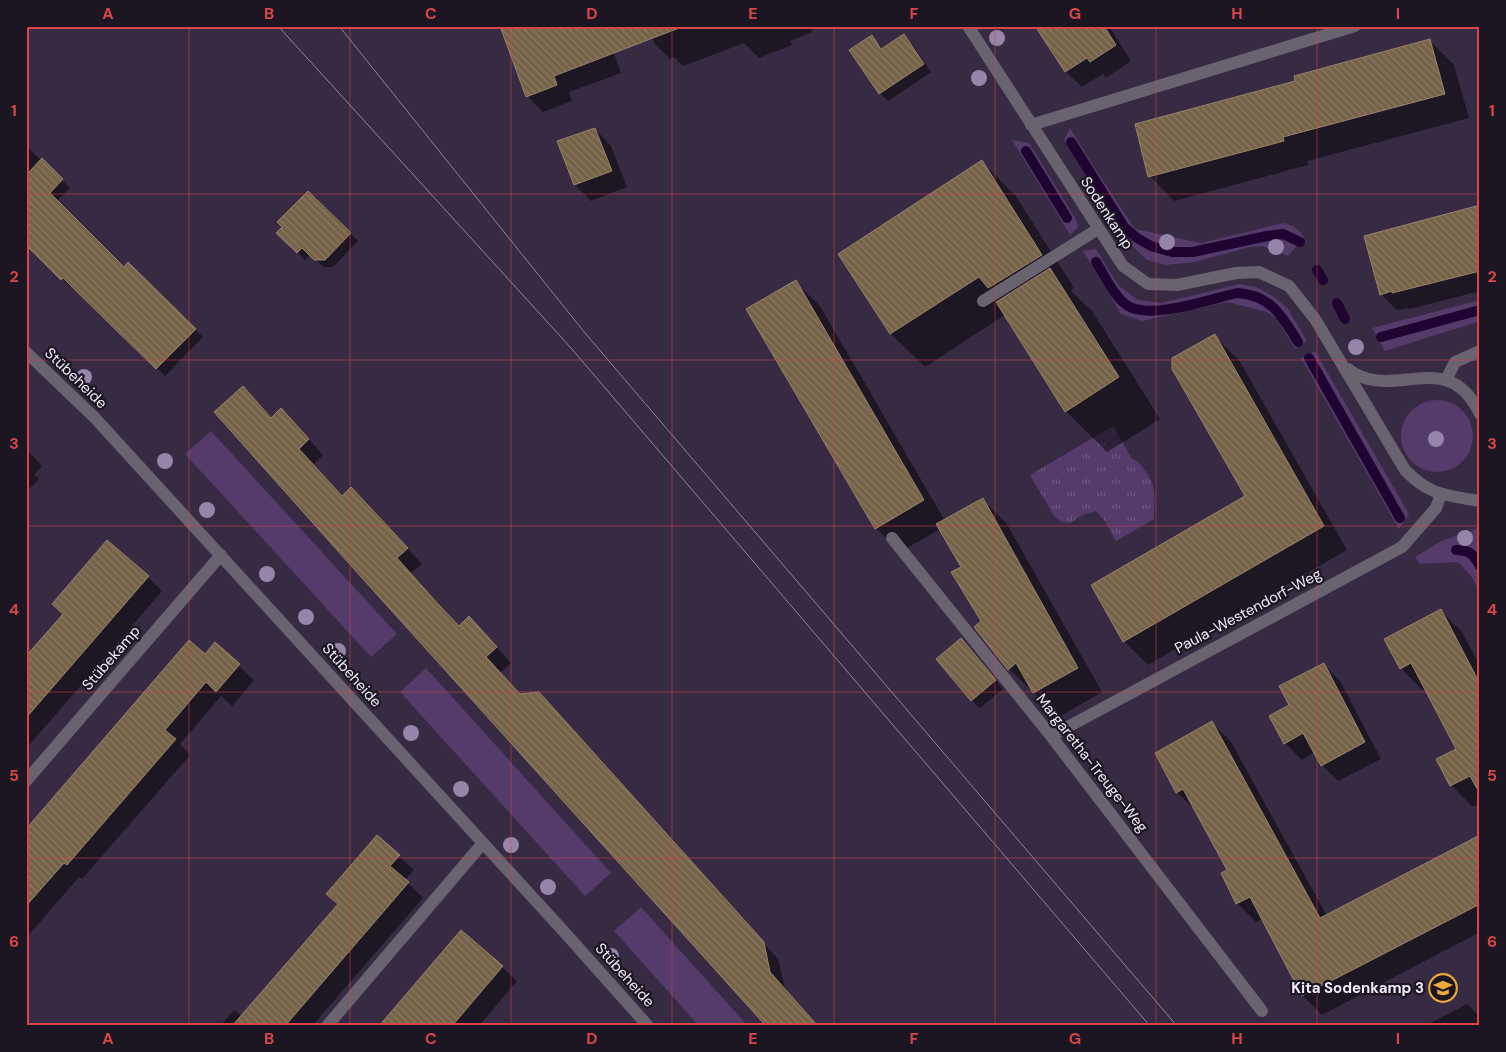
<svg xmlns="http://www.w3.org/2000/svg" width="1506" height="1052" viewBox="0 0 1506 1052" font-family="'DM Sans',sans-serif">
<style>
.grass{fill:#543b6a}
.park{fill:url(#park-tufts)}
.shadow{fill:#0007}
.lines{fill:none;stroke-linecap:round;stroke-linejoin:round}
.stream{stroke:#1f0431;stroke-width:10}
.building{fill:url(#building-back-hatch);stroke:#978367}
.service{stroke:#696370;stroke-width:12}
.minor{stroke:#696370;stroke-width:12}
.tram{stroke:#91869b;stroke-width:1}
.tree{fill:#9684a9}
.grid{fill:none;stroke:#da4548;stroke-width:1;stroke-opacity:0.55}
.labels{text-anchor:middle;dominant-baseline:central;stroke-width:4.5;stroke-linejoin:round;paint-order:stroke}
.street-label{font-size:15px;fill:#f2eafa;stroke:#1b1621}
.poi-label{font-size:15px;font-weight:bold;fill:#f2eafa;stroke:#1b1621;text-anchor:end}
.neatline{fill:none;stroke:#da4548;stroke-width:2}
.grid-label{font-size:16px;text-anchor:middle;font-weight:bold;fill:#da4548}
</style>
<defs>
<pattern id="park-tufts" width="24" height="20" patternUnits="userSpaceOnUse" patternTransform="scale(1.25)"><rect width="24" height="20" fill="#543b6a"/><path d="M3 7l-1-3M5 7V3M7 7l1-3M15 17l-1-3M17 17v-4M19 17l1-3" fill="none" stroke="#6d5880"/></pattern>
<pattern id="building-back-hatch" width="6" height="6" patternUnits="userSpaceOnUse" patternTransform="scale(1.25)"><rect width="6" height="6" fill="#756247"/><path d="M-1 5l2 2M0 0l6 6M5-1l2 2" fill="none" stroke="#897962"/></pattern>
</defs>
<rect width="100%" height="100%" fill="#372a43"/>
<!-- grass -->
<path class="grass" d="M1070,128L1094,167L1135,229L1201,243L1283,223C1293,225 1299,229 1304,237L1288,256L1262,246L1250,247L1195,262L1165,265L1147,260L1128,242L1064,140Z
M1012,140L1029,143L1077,221L1078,227L1070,235Z
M1096,249L1118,285L1138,300L1161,303L1240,284L1256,287L1276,298L1288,309L1307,341L1295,349L1277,319L1267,312L1227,302L1142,321L1121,314L1083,251Z
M1480,300V321L1385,351L1372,328Z
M1315,351L1409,514L1399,529L1301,358Z
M1401 436a36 36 0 1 1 72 0a36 36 0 1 1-72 0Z
M211,431L397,634L371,657L185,454Z
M1480,528V592L1471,576L1458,562L1420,564L1415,557L1443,540Z
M426,668L611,873L585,896L400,692Z
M641,907L748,1026H699L614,931Z"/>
<!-- park -->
<path class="park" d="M1113,426L1132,459C1138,461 1140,464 1144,469C1158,487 1154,498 1154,519L1116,541L1104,520L1096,511L1082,515L1070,523L1062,522L1054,516L1030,475Z"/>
<!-- shadow -->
<path class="shadow" d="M604,26L621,73L569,92L572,101L543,112L527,96Z
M648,26H821L811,30L812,32L790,41L792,45L759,58L744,43L683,66L674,57L670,59L654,43Z
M1036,26H1109L1131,61L1106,78L1103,74L1082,87L1066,72Z
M872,36L883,49L904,36L912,44L931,72L888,101L880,93Z
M1430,41L1454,65L1469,118L1307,161L1308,165L1174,201L1150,176L1297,82Z
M595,129L611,146L627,187L591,201L575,185Z
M26,146L70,188L57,201L124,268L128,264L203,337L165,376L72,285L70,287L26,243Z
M982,162L1015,195L1074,288L1071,291L1092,311L1160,419L1107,452L1066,411L1005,315L925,367L891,334L840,255Z
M308,192L358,241L333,267H324L310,255L305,260L278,233Z
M1480,207V291L1410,309L1408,308L1397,310L1381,294Z
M795,282L820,306L945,521L983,500L1007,524L1102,692L1059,717L1009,669L982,622L963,567L940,529L900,552L876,528Z
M1214,336L1239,360L1347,550L1148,665L1124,641L1247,497Z
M243,388L272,419L296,425L323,455L313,465L342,497L366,503L422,564L411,573L459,627L484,633L511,663L500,673L521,695L553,709L778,959L785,988L818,1026H768Z
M26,449L42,466L34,475L39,479L26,492Z
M148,577L162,591L26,749V658Z
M1441,611L1462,632L1480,666V803L1473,807L1451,785L1458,749L1426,688L1422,690L1401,668Z
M961,639L1003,689L980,708L972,700Z
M215,644L254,680L232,706L221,696L180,744L190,755L82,879L79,877L26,938V847Z
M1324,665L1340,681L1381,759L1338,781L1322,765L1315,752L1302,760L1285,743L1290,705Z
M1212,723L1231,742L1327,916L1480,837V932L1322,1015L1303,996L1263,919L1256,922L1237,903L1229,870L1196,811L1177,792L1157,753Z
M378,837L414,870L405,880L423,898L312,1026H220L234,1010L242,1016L339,905Z
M502,967L517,981L479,1026H381Z
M1467,1004L1480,1017V1026H1425Z"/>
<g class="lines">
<!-- stream -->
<path class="stream" d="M1071,142L1124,227L1137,238L1151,246L1172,252H1193L1267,236L1283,234L1300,242
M1026,151L1067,218
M1096,262C1105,276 1114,297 1128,306C1151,320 1211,299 1237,293C1271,295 1282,316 1298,342
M1317,270L1323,280
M1337,303L1345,319
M1381,337L1480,310
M1309,358L1400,518
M1456,550C1470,550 1473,554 1480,566"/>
</g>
<!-- building -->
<path class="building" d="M500,26H679V28L554,76L557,85L526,97Z
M1035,26H1104L1116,45L1090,62L1087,58L1065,72Z
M904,34L924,64L879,94L849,50L872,35L881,49Z
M1430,39L1445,94L1283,137L1284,141L1148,177L1135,124L1295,81L1294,76Z
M595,128L612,171L574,185L557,141Z
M42,158L63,179L50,193L124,267L128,262L196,329L156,369L63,278L61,280L26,245V169L29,172Z
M982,160L1042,255L988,288L979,277L890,334L838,254Z
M308,191L351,233L325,260H314L302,248L297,253L276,233L282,227L277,222Z
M1480,205V271L1392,293V291L1380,295L1364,236Z
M1050,268L1119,377L1065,412L996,302Z
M796,280L924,500L875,529L746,309Z
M1215,334L1324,526L1123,642L1091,585L1245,496L1172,369V358Z
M243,386L271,418L281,408L309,439L299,449L342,496L351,487L408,548L397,558L439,605L459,626L469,616L497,647L486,657L520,694L539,692L764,942L770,972L818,1026H766L354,569L214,412Z
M983,498L1078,668L1033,693L1016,663L1008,670L974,627L981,621L951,572L961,567L936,524Z
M107,540L149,576L26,718V656L63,614L52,604Z
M1441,609L1480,684V794L1470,776L1450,786L1436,759L1456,749L1411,663L1400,669L1384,639Z
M961,638L996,680L971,701L936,659Z
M189,640L205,654L215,642L240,664L216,692L206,682L165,730L176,739L67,865L64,863L26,906V829Z
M1324,663L1365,742L1321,766L1303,733L1284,744L1269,716L1289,705L1279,686Z
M1212,721L1320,918L1480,835V904L1302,996L1250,897L1236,904L1221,873L1227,870L1183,789L1176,793L1155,753Z
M377,835L400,855L390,866L409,882L285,1026H232L338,904L326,894Z
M461,930L503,966L452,1026H379Z"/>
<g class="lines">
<!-- service -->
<path class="service" d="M983,301L1098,229"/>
<!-- minor -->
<path class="minor" d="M968,26L1123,266L1148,284L1177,285L1236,273L1259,272L1289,286L1315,319L1405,470C1430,496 1446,495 1480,501
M1031,125L1355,26
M26,352L95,418L567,935L648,1026
M1348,369C1392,404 1447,344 1480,414
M1446,380L1455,362L1480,351
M892,538L1051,736L1262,1011
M1051,736L1402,547L1436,508L1441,494
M26,781L221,555
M327,1026L483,843"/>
<!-- tram -->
<path class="tram" d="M278,26L571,348L1150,1026
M339,26L585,333L1177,1026"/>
</g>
<!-- trees -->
<g class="tree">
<circle cx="997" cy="38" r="8"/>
<circle cx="979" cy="78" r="8"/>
<circle cx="1167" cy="242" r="8"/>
<circle cx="1276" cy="247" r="8"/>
<circle cx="1356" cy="347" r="8"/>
<circle cx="84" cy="377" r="8"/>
<circle cx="1436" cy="439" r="8"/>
<circle cx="165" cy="461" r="8"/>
<circle cx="207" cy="510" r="8"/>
<circle cx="1465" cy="538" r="8"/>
<circle cx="267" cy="574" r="8"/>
<circle cx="306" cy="617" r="8"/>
<circle cx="338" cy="651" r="8"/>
<circle cx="411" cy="733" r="8"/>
<circle cx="461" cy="789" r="8"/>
<circle cx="511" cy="845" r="8"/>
<circle cx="548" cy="887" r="8"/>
<circle cx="611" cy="956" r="8"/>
</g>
<!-- grid -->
<path class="grid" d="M189,26V1026M350,26V1026M511,26V1026M672,26V1026M834,26V1026M995,26V1026M1156,26V1026M1317,26V1026M26,194H1480M26,360H1480M26,526H1480M26,692H1480M26,858H1480"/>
<!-- icons -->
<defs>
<symbol id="school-ring" viewBox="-11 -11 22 22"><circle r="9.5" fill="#1b1621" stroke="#ebaa39" stroke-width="1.5"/><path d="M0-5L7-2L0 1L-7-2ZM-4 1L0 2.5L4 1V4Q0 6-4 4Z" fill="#ebaa39"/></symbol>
</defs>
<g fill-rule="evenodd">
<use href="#school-ring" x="1427" y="972" width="32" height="32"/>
</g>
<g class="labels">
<!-- street labels -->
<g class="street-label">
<text transform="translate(1107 213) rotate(57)">Sodenkamp</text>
<text transform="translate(76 378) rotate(44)">Stübeheide</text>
<text transform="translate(1248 611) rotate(-28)">Paula-Westendorf-Weg</text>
<text transform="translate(111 658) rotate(-49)">Stübekamp</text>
<text transform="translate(352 675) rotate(48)">Stübeheide</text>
<text transform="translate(1092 763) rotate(52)">Margaretha-Treuge-Weg</text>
<text transform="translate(625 975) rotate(48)">Stübeheide</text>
</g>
<!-- poi labels -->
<g class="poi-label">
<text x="1424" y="988">Kita Sodenkamp 3</text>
</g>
</g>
<!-- border -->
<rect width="1506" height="1052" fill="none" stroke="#1b1621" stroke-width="55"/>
<rect x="28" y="28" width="1450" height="996" class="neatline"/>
<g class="grid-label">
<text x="108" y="19">A</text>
<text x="269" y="19">B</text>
<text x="431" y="19">C</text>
<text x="592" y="19">D</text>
<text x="753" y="19">E</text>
<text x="914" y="19">F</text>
<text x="1075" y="19">G</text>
<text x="1237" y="19">H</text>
<text x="1398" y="19">I</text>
<text x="14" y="116">1</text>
<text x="1492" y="116">1</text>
<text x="14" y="282">2</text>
<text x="1492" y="282">2</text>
<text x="14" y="449">3</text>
<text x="1492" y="449">3</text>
<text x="14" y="615">4</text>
<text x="1492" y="615">4</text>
<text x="14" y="781">5</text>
<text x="1492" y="781">5</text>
<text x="14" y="947">6</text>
<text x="1492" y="947">6</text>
<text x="108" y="1044">A</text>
<text x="269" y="1044">B</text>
<text x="431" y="1044">C</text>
<text x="592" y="1044">D</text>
<text x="753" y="1044">E</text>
<text x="914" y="1044">F</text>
<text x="1075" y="1044">G</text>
<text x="1237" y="1044">H</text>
<text x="1398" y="1044">I</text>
</g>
</svg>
